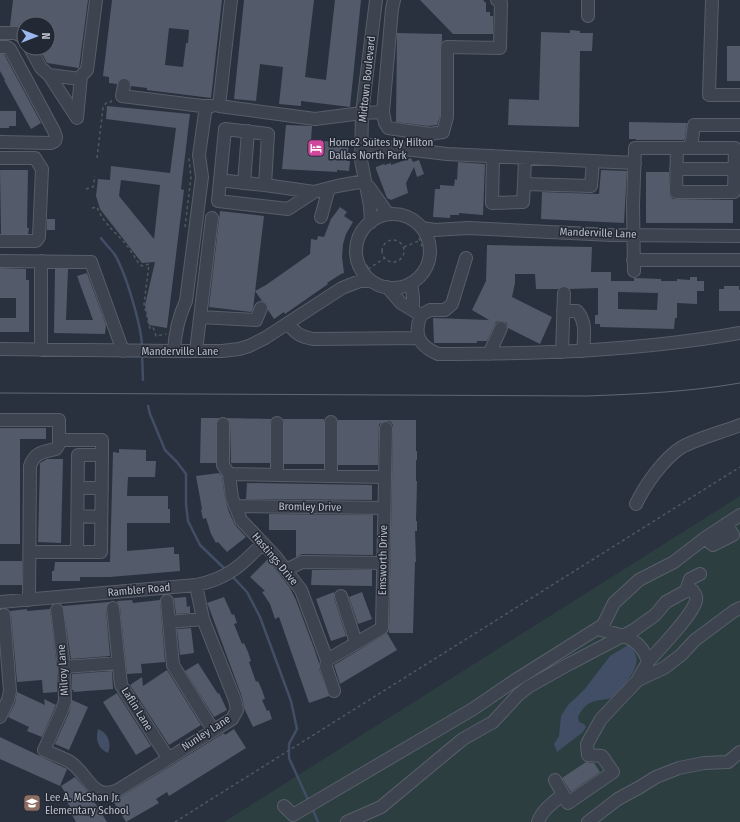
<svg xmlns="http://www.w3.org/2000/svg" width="740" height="822" viewBox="0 0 740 822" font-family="'Fira Sans Condensed',sans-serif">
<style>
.green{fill:#2c3e40}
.water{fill:#414e65}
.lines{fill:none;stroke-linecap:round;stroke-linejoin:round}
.stream{stroke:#414e65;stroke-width:2.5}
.building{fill:#535a69;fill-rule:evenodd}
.minor-casing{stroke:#585e69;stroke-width:14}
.path{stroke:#4b5b5e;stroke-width:1.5;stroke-dasharray:3 3;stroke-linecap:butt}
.minor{stroke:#3d444f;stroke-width:12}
.tram{stroke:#606775;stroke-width:1}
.labels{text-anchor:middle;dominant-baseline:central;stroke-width:3;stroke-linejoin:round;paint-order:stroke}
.street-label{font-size:11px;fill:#babfc9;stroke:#222834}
.poi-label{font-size:11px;fill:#babfc9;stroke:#222834;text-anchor:start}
</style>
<rect width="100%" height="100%" fill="#29313e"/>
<!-- green -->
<path class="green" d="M740,496V822H224Z"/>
<!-- water -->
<path class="water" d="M628,645C650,661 624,685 612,698C595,702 588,698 578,717L579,722L584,724L586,727L583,732L557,752L554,744L559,736L561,716L568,705L584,690L610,656Z
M98,729C108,733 112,743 108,753C98,749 95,739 98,729Z"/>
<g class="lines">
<!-- stream -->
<path class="stream" d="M101,238C105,244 111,249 115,255C126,274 141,324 142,346
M142,353L143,380
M148,406L150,414L165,450L177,462L186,474V504L188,521L200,545L226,570
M231,575L247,592L260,617L291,701L297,729L289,744V758L309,802
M312,808L318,822"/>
</g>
<!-- building -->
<path class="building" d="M13,0H88L79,68L47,63L39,48H48V24H24V29L16,26H10Z
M112,0H222L211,98L147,90V88L131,86L129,80L125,78L119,80L117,84L109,83V77L103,76ZM169,28L189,30L188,43H186L183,67L165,65Z
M244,0H314L305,77L326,80L335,0H361L350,107L301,101V106L279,104L283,67L260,64L256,101L234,99Z
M420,0H483L486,3V12H490V16H493V34H453Z
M570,30L580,31V33H593L592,51H580L579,127L508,125L509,99L539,100L541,32L570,33Z
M397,33L442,34V41L440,47V116L437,125L428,126L396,122Z
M727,46H740V81H727Z
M0,54H4L41,123L31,129L4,80H5L0,71Z
M107,106L190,114L181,189L184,190L167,328L149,325L145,305L155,262L142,263L100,209L96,196L98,179L110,180L111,166L170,173L176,128L106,119ZM121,180L160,185L154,239L119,196Z
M0,111H16V126H9V128H0Z
M629,122L687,123L685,138L684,140H636V139H629Z
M286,125L312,126L311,140L349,143L347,161H350L349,171L337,170V172L282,169Z
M411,158L413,162L419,160L424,174L417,177L414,167L406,183L408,193L391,200L387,198L376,169V167L384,164L385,165L391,163V165Z
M458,162L485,164L483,215L459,213V215H450V218L433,217L435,189H440V185L454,186L455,179L457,180Z
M0,170H28L27,228H29L28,234H1Z
M601,170L627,171L624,223L541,219L542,192L599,194Z
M646,172H669V192L670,196L673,199L733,200V223H646Z
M340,207L347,212L344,216L353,222L346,234L343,244L342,257L344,273L341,274L327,283L328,284L285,314L284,312L274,319L268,310L267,304L262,301L255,291L266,285L310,254L311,239L317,240L318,236L324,237L331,219Z
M220,211L264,216L253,309L251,312L209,307Z
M47,219H55V230H47Z
M487,245L592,247L591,272H611V281H634V278H636L661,279V281H677V279L690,280V277H697V281H704V291H697V304L677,303V318H675L674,329L600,327V324H595V315H598V288L570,289L564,286L558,289H536L535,274H515V283L512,297L552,317L540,344L508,328L507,323L501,321L496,322L487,341H477V343H434L433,318L489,320L472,310L486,281ZM618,292L658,293L657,310L618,309Z
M0,268L26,269V280H29V332H0V318H16V298H0Z
M55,269H68L66,320H93L77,276L87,273L106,325L105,334L54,333Z
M724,286H739V290H740V311H719V289H724Z
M201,418H219L216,424V463H200Z
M227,418L271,419L270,423V463H231L230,424Z
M283,419H324V464H284V423Z
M338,420H416V451H417V460H416V481H417L416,521H417V531H415L416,562H415L413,633H389L393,425L390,421H386L379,424L378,465H338Z
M0,428H46V439H20V544H0Z
M119,449L146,450V461H156L155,477H128L127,496H168V509H170V523H127V551L174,547V554H179L180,571L110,577H80V581H52V571H54L55,562H110L113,452L119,453Z
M47,459H63L61,543L38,542L40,463Z
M219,473L222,476L225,499L229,512L235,525L246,537L227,552L218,542L216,543L211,534L206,518L203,519L201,510L202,509L196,476Z
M247,483L372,485V500L246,499Z
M269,514L373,515V555L302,554L296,557V530H269Z
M268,559L290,588L296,600L314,648L319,663V669L329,696L309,703L279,617L275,619L270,604L262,592L265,591L250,577Z
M0,561H22V585H0Z
M312,570H372V586L311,585Z
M334,592V598L346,636L331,641L316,599Z
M362,592L372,619L358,624L349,597Z
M186,597L187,607L190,606V613L176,614L174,598Z
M224,597L232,615L234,614L237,623L234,624L242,644L244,643L248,652L251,661L249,662L256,682L258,681L262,690L265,699L262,700L267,711L269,710L272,719L253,727L244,708L242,697L208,605L207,603Z
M132,600L133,603L160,600L165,662L141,664L142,673L127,674L120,607L117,601Z
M109,602L106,609L110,656L71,659L63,606Z
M27,609V611L50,609L57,668V692L43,693L42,680L17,682L11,614L10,611Z
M191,628L194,653L180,655L177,629Z
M387,633L397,650L340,684L334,665Z
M198,663L218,694L219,693L227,710L214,717L185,671Z
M167,670L201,725L169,745L130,685L142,677L143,686Z
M112,671L113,689L73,692L74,690H72V674Z
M17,692L45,705L44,699L56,705L42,737L27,731L29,727L8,717L15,703Z
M117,693L151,746L136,755L103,702Z
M72,700L88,707L69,750L55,744L69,713Z
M234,729L246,748L169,796L167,792L156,799L159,803L126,822L113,801L122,796L224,733L225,735Z
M0,737L67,769L60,786L0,759Z
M586,762L594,763L600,772L571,792L562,778Z
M75,777L88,792L107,822H76L68,808L70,807L64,797L67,796L61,786Z"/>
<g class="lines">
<defs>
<path id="minor" d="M231,0L219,106L315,119L362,113L383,112
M394,0L392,9L383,112L385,123L388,128L430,134L443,132L447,117V47L500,48L501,3L497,0
M588,0V16
M712,0L709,95H740
M0,33H16L24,38
M0,47H7L10,49L54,131L56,137L55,141L51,143L0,142
M30,48L41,68L49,75L80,79
M49,75L77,118L81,76L87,70L96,0
M124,85L122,96L202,106H212
M248,131L244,183L265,185
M362,144L447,154L635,163
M677,148L676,192H734L735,148H689
M493,156L492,203L523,202L524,184
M0,158H35L42,169L39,237L36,241H0
M525,158L524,184L591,186L593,161
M676,169H735
M220,180L244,183
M369,187L388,214
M314,192L265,185L268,134L225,129L218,201L288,209L314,192L337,186L365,181
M356 251a37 37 0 1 1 74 0a37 37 0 1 1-74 0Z
M321,217L329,188
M371,222L370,206L361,160L362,113L376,0
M422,228L435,230L468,228L612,235L740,236
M466,258L452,304L445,310H430L421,315C413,335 419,346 438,354C539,354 640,351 740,333
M633,260H740
M0,261L91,262L123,351
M41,261V350
M634,271L633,205L635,148H689L692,140L694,125H740
M411,283L413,297V310
M387,287L401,303L421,315
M563,311H577C587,322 584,337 583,351
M200,317L256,320L261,308
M288,324C297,334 299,336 313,339L418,338
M0,349L174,351H222L239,349L249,346L265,338L342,288L360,281H371
M174,351C175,332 178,318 186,301L202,177L199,155L206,106
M196,351L212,218
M562,352L564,293
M489,354L501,328
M0,420H59V444L56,449C43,452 35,452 30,466L29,600
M223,424V465L229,474L232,498L241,520L275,556L301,590L327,660L326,667L334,691
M59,440H102V455L101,552H77L78,455H102
M229,474L384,477
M277,475V423
M331,476V422
M78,488H102
M636,504C645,485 664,458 682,447C698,438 723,432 740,425
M235,506L384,508
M78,516L101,517
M705,538L713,545L733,535L726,524
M30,552H77
M286,570L302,562L383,563
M686,591L690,579L700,574
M341,596L356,643
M167,601L173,665L213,730
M0,602L196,585C227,579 242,565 263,543
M113,608L121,685L168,758
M57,610L64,667L65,701L62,710L44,750C52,754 62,757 70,762C88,773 92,802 118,790L232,719L237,710L235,700L203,619L196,585
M169,622L203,619
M327,660L382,628L386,428
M64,667L119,663
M638,680L664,668L681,655L695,640L734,611L740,608
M0,717L8,700L10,691L4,615
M555,780L568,803L613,772L602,756L588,755L587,744L601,719L637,681L648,662C641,636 620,635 597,629
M284,806L293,815L473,709L514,681L603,625L614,603L639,580L674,562L705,538L740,515
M347,822L381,807L452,748L463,739L493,722L518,695L528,687L569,664L634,630L655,615L666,602L686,591L692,590C695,594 697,596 696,601C692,616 660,648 648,662
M538,822C542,810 553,803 563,794
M588,822L618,799L640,787L656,777L679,768L704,763L728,762L740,752"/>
</defs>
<!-- minor casing -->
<use href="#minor" class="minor-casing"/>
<!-- path -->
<path class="path" d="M97,158L103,108L106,103L111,102L112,98
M86,189L93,187L95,176
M92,208L97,207C102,221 112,229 122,240C129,247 134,256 139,264L142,266L149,264L144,304L149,325L150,328L153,327L156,336L166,334
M185,227L191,177L189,158
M419,238L423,249L427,248
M382 251a11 11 0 1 1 22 0a11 11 0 1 1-22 0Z
M404,247L421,240
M362,262H365L370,271
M368,269L385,258
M175,822L740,467"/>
<!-- minor -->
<use href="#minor" class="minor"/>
<!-- tram -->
<path class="tram" d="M0,393L587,396C638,394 689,392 740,383"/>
</g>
<!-- icons -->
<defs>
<symbol id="hotel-square" viewBox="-11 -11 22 22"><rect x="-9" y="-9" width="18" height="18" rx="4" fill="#d1479c" stroke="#222834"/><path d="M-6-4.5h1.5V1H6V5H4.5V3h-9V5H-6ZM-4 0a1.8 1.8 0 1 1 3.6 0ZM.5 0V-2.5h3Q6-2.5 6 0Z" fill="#fff"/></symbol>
<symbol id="school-square" viewBox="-11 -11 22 22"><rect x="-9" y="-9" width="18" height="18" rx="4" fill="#8d6e63" stroke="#222834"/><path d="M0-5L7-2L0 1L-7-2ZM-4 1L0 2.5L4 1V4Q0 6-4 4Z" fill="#fff"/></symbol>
</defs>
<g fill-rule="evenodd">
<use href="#hotel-square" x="306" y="138" width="20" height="20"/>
<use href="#school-square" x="22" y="793" width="20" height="20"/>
</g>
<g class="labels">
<!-- street labels -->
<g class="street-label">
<text transform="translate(367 79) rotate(-84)">Midtown Boulevard</text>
<text transform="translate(598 233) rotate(2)">Manderville Lane</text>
<text x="180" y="351">Manderville Lane</text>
<text transform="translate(310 507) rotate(1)">Bromley Drive</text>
<text transform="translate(275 559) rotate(50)">Hastings Drive</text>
<text transform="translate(383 560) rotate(-89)">Emsworth Drive</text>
<text transform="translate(139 590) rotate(-5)">Rambler Road</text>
<text transform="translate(63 670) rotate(-94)">Milroy Lane</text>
<text transform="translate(137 709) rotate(58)">Laflin Lane</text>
<text transform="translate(206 733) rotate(-33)">Nunley Lane</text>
</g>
<!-- poi labels -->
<g class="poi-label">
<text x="329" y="142">Home2 Suites by Hilton<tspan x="329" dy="13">Dallas North Park</tspan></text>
<text x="45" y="797">Lee A. McShan Jr.<tspan x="45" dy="13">Elementary School</tspan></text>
</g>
</g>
<!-- north arrow -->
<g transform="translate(36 36) rotate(90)"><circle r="19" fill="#222834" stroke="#5f6470"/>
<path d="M0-3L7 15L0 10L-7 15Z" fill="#9cb7ec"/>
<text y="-6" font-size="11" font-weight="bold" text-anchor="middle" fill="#babfc9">N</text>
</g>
</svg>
